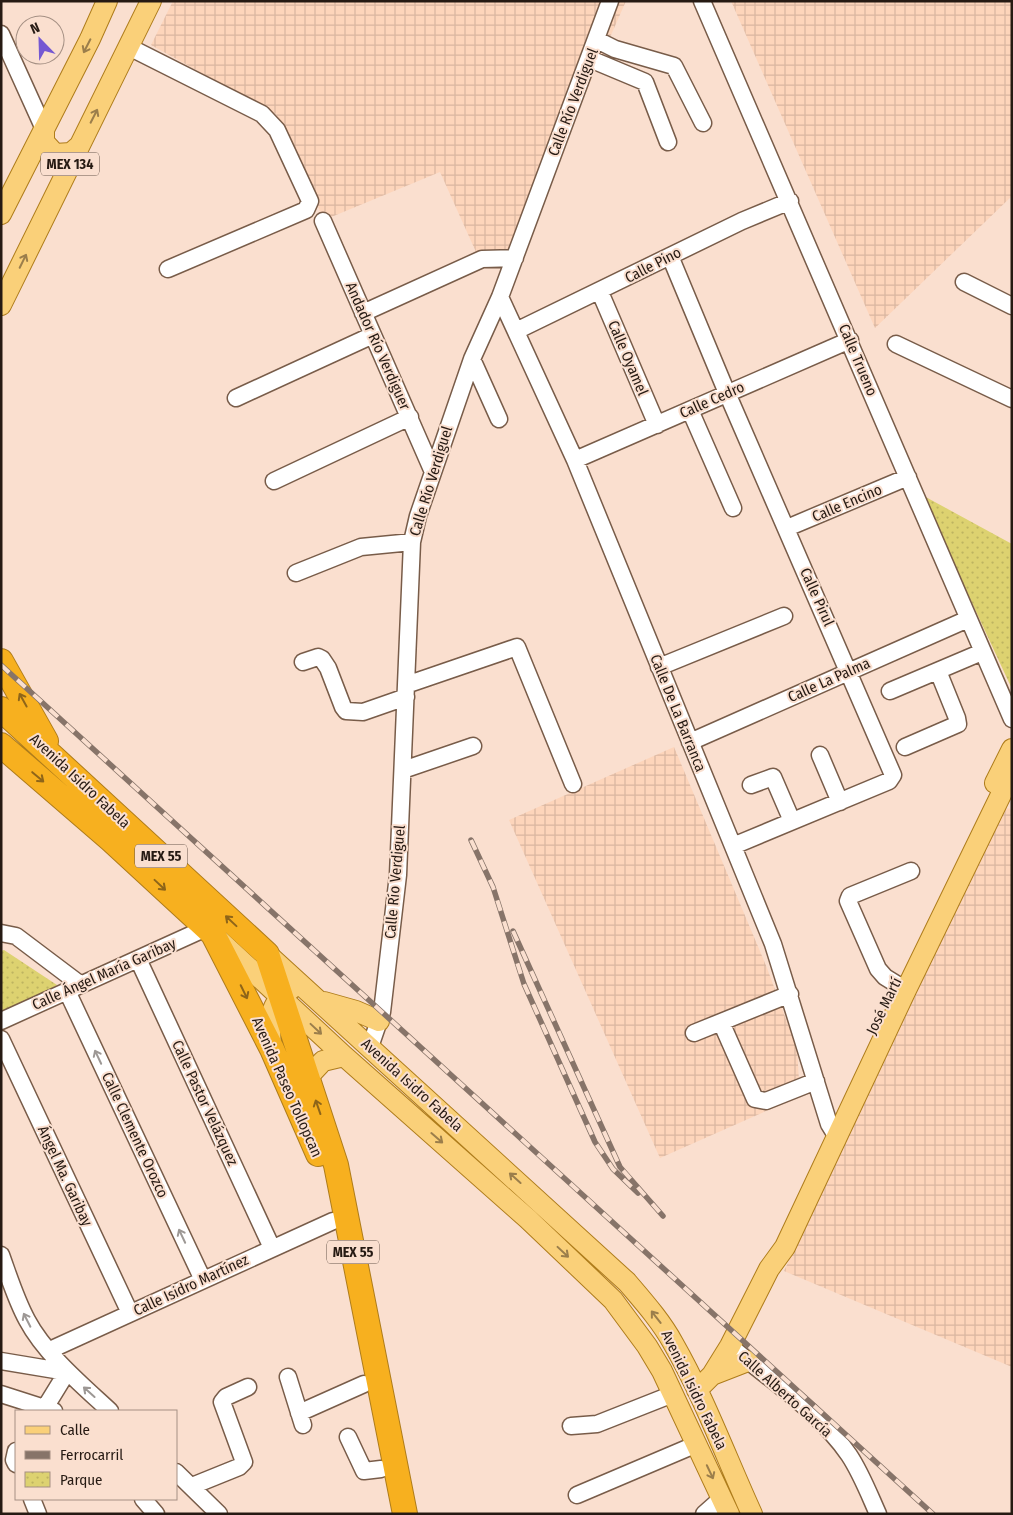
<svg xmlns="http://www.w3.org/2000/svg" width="1013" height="1515" viewBox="0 0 1013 1515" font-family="'Fira Sans Condensed',sans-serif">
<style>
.industrial{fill:url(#industrial-grid)}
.park{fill:url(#park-dots)}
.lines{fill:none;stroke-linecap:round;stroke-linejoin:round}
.minor-casing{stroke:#785c49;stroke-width:19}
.major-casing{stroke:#ae7c1b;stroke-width:22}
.highway-casing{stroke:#ae7c1b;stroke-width:26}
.minor{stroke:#fff;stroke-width:16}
.major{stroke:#fad079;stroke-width:20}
.highway{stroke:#f7b01f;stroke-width:24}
.rail-casing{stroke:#877469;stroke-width:5.5}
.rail{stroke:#fadfcf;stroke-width:4;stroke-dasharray:11;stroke-linecap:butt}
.oneway{stroke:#9b7e4b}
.oneway2{stroke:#8e6519}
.oneway3{stroke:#9d9895}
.labels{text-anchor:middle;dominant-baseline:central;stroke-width:4;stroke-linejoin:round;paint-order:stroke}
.shield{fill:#fadfcf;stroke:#66554b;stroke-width:1}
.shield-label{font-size:14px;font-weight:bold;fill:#261a13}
.street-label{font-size:15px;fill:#261a13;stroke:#fadfcf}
</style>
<defs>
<pattern id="industrial-grid" width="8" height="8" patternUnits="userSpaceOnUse" patternTransform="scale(1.25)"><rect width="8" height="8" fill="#fdd5bb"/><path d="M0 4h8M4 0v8" fill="none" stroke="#d9b6a0"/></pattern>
<pattern id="park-dots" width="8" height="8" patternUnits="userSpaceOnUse" patternTransform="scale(1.25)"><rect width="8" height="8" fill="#ddd270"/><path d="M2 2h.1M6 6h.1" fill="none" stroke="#beb460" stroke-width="1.8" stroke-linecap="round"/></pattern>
</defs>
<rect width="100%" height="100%" fill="#fadfcf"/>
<!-- industrial -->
<path class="industrial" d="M173,1H626L507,271L493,251L476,252L440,172L324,220L276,114L151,45Z
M731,1H1012V196L875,328Z
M674,747L767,968L797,1049L800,1096L660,1158L509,820Z
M1005,808L1012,809V1367L784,1271Z"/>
<!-- park -->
<path class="park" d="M922,495L1012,544V689Z
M4,950L57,985L26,1004L1,1012V951Z"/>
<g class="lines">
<defs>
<path id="minor" d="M702,1L1012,719
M1,34L44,129
M597,40L615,49L674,66L703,123
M129,47L262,114L277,130L310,201L306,210L168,269
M590,59L645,82L668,142
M323,221L433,472
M670,256L727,393L893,775L889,781L733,846
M964,282L1012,306
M600,292L657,425
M500,297L575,460L773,944L829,1124L837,1137
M363,313L482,259L515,258
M516,331L742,221L790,201
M896,344L1012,399
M472,359L499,419
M236,398L373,335
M690,410L733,508
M575,460L850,340
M274,481L410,417
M787,528L908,477
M296,573L361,547L412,542
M303,662L318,657L322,659L328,668L343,707L346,711L363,712L406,697
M659,667L784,616
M406,685L517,647L573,784
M890,691L982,652
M690,742L968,619
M905,747L958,724L957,718L938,671
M820,755L840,802
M403,770L473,746
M751,785L773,777L792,821
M1,933L16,936L81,985
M138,959L272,1248
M906,990L885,977L878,969L848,901L850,896L911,871
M67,991L203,1280
M1,1021L206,928
M721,1022L755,1099L766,1101L816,1081
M694,1033L790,994
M1,1039L130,1313
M370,1047L382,1012L398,875L412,542L418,516L472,359L500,297L610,1
M1,1255C9,1277 16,1300 27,1320C45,1354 82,1385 110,1411
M730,1346C770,1380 819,1411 849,1455C861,1473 869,1494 878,1514
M50,1350L333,1221
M1,1361L67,1372
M288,1377L303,1425
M1,1394L54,1411
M43,1411L67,1372
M299,1413L364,1384
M571,1426L597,1424L673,1394
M348,1437L364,1471L381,1469
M16,1451L14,1460L16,1464
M176,1472L219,1514
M192,1486L239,1467L244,1462L222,1402L226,1397L248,1387
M577,1495L697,1444
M32,1499L38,1514
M143,1499L156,1514
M704,1514L722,1498"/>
<path id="major" d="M44,129V142L55,154L71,153L79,146
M1,214L90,39L107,1
M1,305L151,1
M995,783L1012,749
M219,940L344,1056L528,1219L613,1300L647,1346L662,1371L729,1514
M267,954L627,1282C644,1302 661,1321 673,1343C704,1397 726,1457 752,1514
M324,1002L356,1011L379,1021
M271,1046C269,1024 268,1003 290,990
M308,1077L323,1061L344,1056
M712,1375L748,1361
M697,1390L712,1375L730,1346L769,1269L785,1247L906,990L1012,772"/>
<path id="highway" d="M1,661L46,741
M1,709L267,954L336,1165L405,1514
M1,745L111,840L213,934L272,1049L318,1154"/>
</defs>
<!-- minor casing -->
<use href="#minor" class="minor-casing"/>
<!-- major casing -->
<use href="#major" class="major-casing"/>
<!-- highway casing -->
<use href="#highway" class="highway-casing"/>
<!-- minor -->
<use href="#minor" class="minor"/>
<!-- major -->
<use href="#major" class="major"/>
<!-- highway -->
<use href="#highway" class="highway"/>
<defs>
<path id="rail" d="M1,665L933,1514
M471,840L493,887L524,984L595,1142L613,1169L638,1193
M513,931L620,1167L663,1216"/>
</defs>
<!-- rail casing -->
<use href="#rail" class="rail-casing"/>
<!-- rail -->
<use href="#rail" class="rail"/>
</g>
<!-- one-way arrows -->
<defs><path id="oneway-shaft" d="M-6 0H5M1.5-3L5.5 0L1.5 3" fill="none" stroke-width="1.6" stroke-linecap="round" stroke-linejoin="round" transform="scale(1.25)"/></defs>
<g class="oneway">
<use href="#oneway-shaft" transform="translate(87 46) rotate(117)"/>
<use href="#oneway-shaft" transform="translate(94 116) rotate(-63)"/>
<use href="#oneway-shaft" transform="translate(23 261) rotate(-64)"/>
<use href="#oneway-shaft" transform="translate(316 1029) rotate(43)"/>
<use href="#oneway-shaft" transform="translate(437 1138) rotate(41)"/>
<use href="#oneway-shaft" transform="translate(515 1178) rotate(-138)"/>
<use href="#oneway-shaft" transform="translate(563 1252) rotate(43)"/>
<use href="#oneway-shaft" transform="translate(656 1317) rotate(-128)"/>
<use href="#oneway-shaft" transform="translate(710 1472) rotate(65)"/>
</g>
<g class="oneway2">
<use href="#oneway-shaft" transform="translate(23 700) rotate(-119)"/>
<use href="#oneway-shaft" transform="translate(38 777) rotate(40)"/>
<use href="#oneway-shaft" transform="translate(160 885) rotate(43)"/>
<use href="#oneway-shaft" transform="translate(231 921) rotate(-137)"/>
<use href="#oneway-shaft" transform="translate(244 992) rotate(64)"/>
<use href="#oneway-shaft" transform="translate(318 1107) rotate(-109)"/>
</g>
<g class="oneway3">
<use href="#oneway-shaft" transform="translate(98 1057) rotate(-115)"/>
<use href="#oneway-shaft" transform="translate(182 1236) rotate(-115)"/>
<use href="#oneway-shaft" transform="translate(27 1320) rotate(-117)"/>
<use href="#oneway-shaft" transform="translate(89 1392) rotate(-138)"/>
</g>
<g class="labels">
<!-- shield labels -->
<g class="shield">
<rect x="41" y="152.5" width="58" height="23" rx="4"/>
<rect x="135" y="844.5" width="52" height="23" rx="4"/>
<rect x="327" y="1240.5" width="52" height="23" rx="4"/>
</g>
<g class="shield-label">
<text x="70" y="164">MEX 134</text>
<text x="161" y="856">MEX 55</text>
<text x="353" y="1252">MEX 55</text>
</g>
<!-- street labels -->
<g class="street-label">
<text transform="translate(573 102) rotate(-69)">Calle Río Verdiguel</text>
<text transform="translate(653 265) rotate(-27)">Calle Pino</text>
<text transform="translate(378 346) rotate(66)">Andador Río Verdiguer</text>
<text transform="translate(628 358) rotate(67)">Calle Oyamel</text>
<text transform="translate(858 360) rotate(67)">Calle Trueno</text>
<text transform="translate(712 400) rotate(-24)">Calle Cedro</text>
<text transform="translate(431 481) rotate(-73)">Calle Río Verdiguel</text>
<text transform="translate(847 503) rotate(-23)">Calle Encino</text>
<text transform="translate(817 597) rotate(66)">Calle Pirul</text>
<text transform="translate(829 680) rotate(-24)">Calle La Palma</text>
<text transform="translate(678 713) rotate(68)">Calle De La Barranca</text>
<text transform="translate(80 781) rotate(43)">Avenida Isidro Fabela</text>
<text transform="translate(395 882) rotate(-85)">Calle Río Verdiguel</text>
<text transform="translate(104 974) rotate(-24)">Calle Ángel María Garibay</text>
<text transform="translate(884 1006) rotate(-64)">José Martí</text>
<text transform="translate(412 1085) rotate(42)">Avenida Isidro Fabela</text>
<text transform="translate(287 1087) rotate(66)">Avenida Paseo Tollopcan</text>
<text transform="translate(205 1103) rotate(65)">Calle Pastor Velázquez</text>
<text transform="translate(135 1135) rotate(65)">Calle Clemente Orozco</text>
<text transform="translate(65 1176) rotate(65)">Ángel Ma. Garibay</text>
<text transform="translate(191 1285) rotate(-25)">Calle Isidro Martínez</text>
<text transform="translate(694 1390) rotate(64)">Avenida Isidro Fabela</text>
<text transform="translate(785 1394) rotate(42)">Calle Alberto García</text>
</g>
</g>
<!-- border -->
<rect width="1013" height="1515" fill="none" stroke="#261a13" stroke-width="5"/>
<!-- legend -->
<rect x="15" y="1410" width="162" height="90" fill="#fadfcf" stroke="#a59084"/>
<rect x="25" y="1426" width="25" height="8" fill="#fad079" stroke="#a59084"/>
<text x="60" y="1435" font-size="15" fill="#261a13">Calle</text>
<rect x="25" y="1451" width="25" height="8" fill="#877469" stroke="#a59084"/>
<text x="60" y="1460" font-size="15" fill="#261a13">Ferrocarril</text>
<rect x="25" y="1472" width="25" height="15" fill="url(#park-dots)" stroke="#a59084"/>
<text x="60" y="1485" font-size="15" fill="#261a13">Parque</text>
<!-- north arrow -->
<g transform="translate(40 40) rotate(337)"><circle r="24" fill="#fadfcf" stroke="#a59084"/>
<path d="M0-4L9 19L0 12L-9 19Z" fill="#7558d2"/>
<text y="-8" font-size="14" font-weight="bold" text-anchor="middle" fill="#261a13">N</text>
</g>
</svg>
